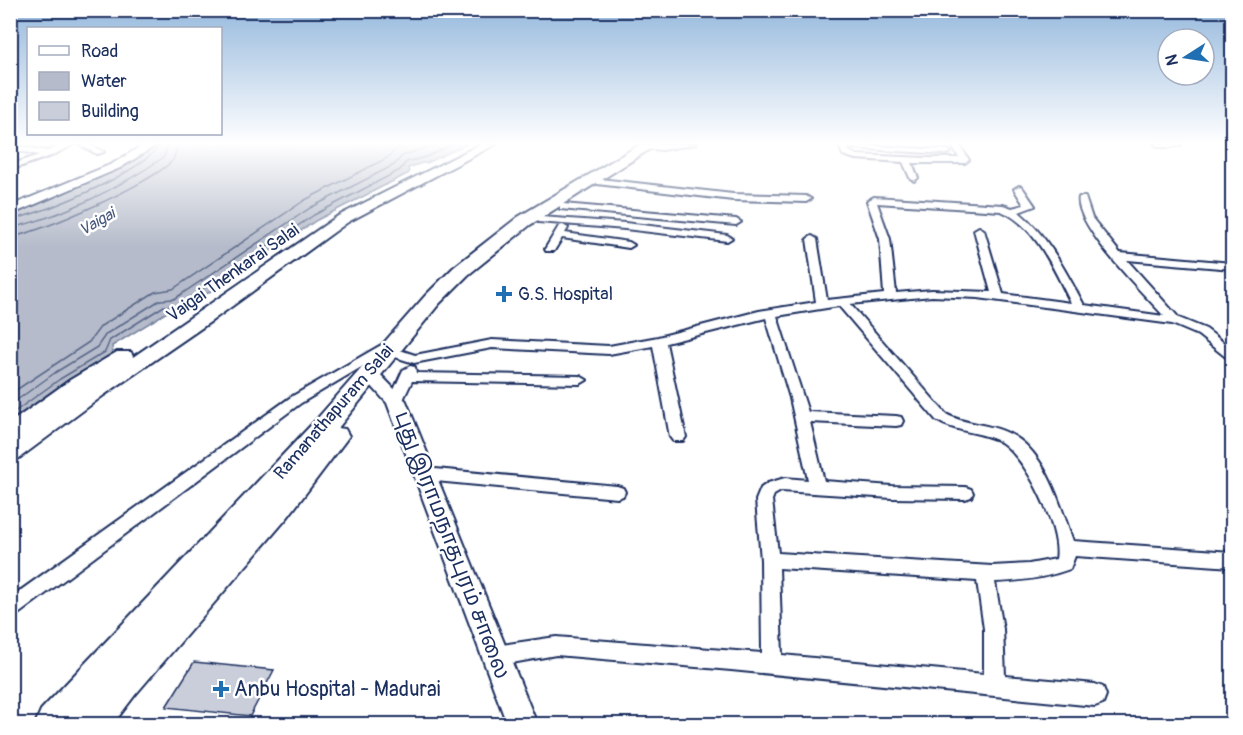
<svg xmlns="http://www.w3.org/2000/svg" width="1243" height="735" viewBox="0 0 1243 735" font-family="Pangolin,'Noto Sans Tamil',sans-serif">
<style>
.water{fill:#b5bbca;stroke:#77839f;stroke-width:1.5}
.lines{fill:none;stroke-linecap:round;stroke-linejoin:round}
.shore{stroke:#596789;stroke-width:1.5}
.building{fill:#caceda;stroke:#1b2f5e;stroke-width:1.5}
.street-casing{stroke:#1b2f5e;stroke-width:4}
.secondary-casing{stroke:#1b2f5e;stroke-width:4}
.primary-casing{stroke:#1b2f5e;stroke-width:4}
.highway-casing{stroke:#1b2f5e;stroke-width:4}
.street{fill:#fff;fill-rule:evenodd}
.secondary{fill:#fff;fill-rule:evenodd}
.primary{fill:#fff;fill-rule:evenodd}
.highway{fill:#fff;fill-rule:evenodd}
.poi-dot{fill:#1f6fb2;stroke:#fff;stroke-width:2}
.labels{text-anchor:middle;dominant-baseline:central;stroke-width:5;stroke-linejoin:round;paint-order:stroke}
.far-water-label{font-size:16px;font-style:italic;fill:#49597e;stroke:#fff}
.street-label{font-size:18px;fill:#1b2f5e;stroke:#fff}
.poi-label{font-size:18px;fill:#1b2f5e;stroke:#fff;text-anchor:start}
.near-street-label{font-size:21px;fill:#1b2f5e;stroke:#fff}
.near-poi-label{font-size:21px;fill:#1b2f5e;stroke:#fff;text-anchor:start}
</style>
<rect width="100%" height="100%" fill="#fff"/>
<filter id="ink" filterUnits="userSpaceOnUse"><feTurbulence type="fractalNoise" baseFrequency=".0167" numOctaves="2"/><feDisplacementMap in="SourceGraphic" scale="12" xChannelSelector="R" yChannelSelector="G"/><feConvolveMatrix kernelMatrix="1 2 1 2 8 2 1 2 1" color-interpolation-filters="sRGB"/></filter>
<g filter="url(#ink)">
<!-- water -->
<path class="water" d="M159,144H467L427,163H422L408,168L409,173L317,220L175,315L167,312L112,346L113,354L63,384L11,422V215C62,195 112,173 159,144Z"/>
<g class="lines">
<!-- shore -->
<path class="shore" d="M10,220C48,211 138,175 161,144
M10,228C61,217 121,187 164,157L168,144
M10,237C39,234 153,182 172,161C176,156 176,150 177,144
M10,394L89,342L101,326L155,292L173,289L305,200L387,158L396,149L407,144
M10,405L56,372L97,347L106,334L160,300L174,299L310,208L394,165L402,156L436,144
M10,415L60,379L105,352L110,340L164,306L176,307L314,215L400,170L406,162L426,157L453,144"/>
</g>
<!-- building -->
<path class="building" d="M194,662L274,670L250,716L166,707Z"/>
<g class="lines">
<defs>
<path id="street" d="M10,144L47,151L64,144H75L51,156L10,170V165L39,155L10,149Z
M78,144H89L104,152L97,154Z
M646,144H696L662,150L645,148Z
M838,144L947,150L951,152L947,154L848,148L849,151L857,155L927,158H959L951,144H959L969,160L965,163H912L918,178L914,181L910,178L903,162L856,159L843,155Z
M1154,144H1182C1176,148 1160,148 1154,144Z
M600,179L733,194L806,196L811,199L806,202L733,200L597,184V180Z
M1019,186L1022,187L1035,206L1019,212C1048,236 1066,272 1084,305L1164,316C1144,294 1073,224 1079,197H1085L1092,218L1120,253L1232,263V269L1127,260L1179,318L1206,329L1232,349V359L1227,358L1198,335L1172,324L978,298L932,296L850,304L946,414C965,425 988,423 1008,433C1046,450 1060,505 1073,541L1232,552V567L1075,556L1070,569C1046,578 1022,581 995,582L1003,629L1005,676L1095,684L1103,687L1106,695L1103,703L1095,706L731,670L556,655L495,666L488,663L485,656L488,649L495,646L556,637L762,653L761,560L756,500L761,488L768,483L785,478L808,480L790,398L766,318L666,343L686,437L683,441H673L670,437L653,346L609,354L492,348L414,363L395,357L393,354L395,351L400,350L415,355L492,340L609,346L658,337L759,311L816,302L807,239L812,236L817,239L827,300L884,294L880,239L867,201L874,197L1003,205L1012,208L1024,205L1014,189ZM877,203L1001,211C1036,225 1055,272 1071,303L1003,294L984,230L979,227L974,230L991,292L932,290L896,293L890,239ZM839,306L936,420C955,432 977,431 997,440C1025,453 1062,530 1056,559L1029,564L992,566L778,553L772,500L774,495L781,491L892,498L965,499L971,497L973,493L971,489L965,487L892,486L824,481L810,422L896,426L901,425L903,421L901,417L896,416L808,412L777,316ZM779,568L977,581L984,629V674L782,655Z
M563,204L736,219L741,222L736,225L560,209V205Z
M541,217L625,223L727,235L732,238L727,241L625,229L538,222L536,220Z
M563,225L568,228L565,233L629,242L634,245L629,248L562,238L554,251H546L545,249L559,226Z
M390,340L396,344L395,347L301,403L17,615L10,617V598L291,397Z
M410,366L415,367L416,373L580,376L587,380L580,384L412,381L401,404H391L389,401L403,370Z
M425,468L617,486L623,488L625,492L623,496L617,498L425,480L419,478L417,474L419,470Z"/>
<path id="secondary" d="M145,144H158L120,168L10,215V206L112,164Z
M369,367L375,369L406,401L537,724H507L387,403L360,373L363,369Z"/>
<path id="primary" d="M481,144H496L348,222L213,320L104,395L18,459L10,461V423L70,380L117,352H131L133,357L338,216Z"/>
<path id="highway" d="M641,144H658L530,225L468,275L439,304L338,428L345,429L349,436L287,518L135,695L113,724H35L41,710L316,420L425,296L454,267L518,217Z"/>
</defs>
<!-- street casing -->
<use href="#street" class="street-casing"/>
<!-- secondary casing -->
<use href="#secondary" class="secondary-casing"/>
<!-- primary casing -->
<use href="#primary" class="primary-casing"/>
<!-- highway casing -->
<use href="#highway" class="highway-casing"/>
<!-- street -->
<use href="#street" class="street"/>
<!-- secondary -->
<use href="#secondary" class="secondary"/>
<!-- primary -->
<use href="#primary" class="primary"/>
<!-- highway -->
<use href="#highway" class="highway"/>
</g>
</g>
<!-- sky -->
<linearGradient id="sky" x2="0" y2="1"><stop stop-color="#93b7dc"/><stop offset="0.58" stop-color="#fff"/><stop offset="1" stop-color="#fff" stop-opacity="0"/></linearGradient>
<rect width="1243" height="247" fill="url(#sky)"/>
<!-- markers -->
<g class="poi-dot">
<path d="M501 285h6v6h6v6h-6v6h-6v-6h-6v-6h6z"/>
<path d="M218 680h6v6h6v6h-6v6h-6v-6h-6v-6h6z"/>
</g>
<g class="labels">
<!-- far-water labels -->
<g class="far-water-label">
<text transform="translate(97 222) rotate(-30)">Vaigai</text>
</g>
<!-- street labels -->
<g class="street-label">
<text transform="translate(233 273) rotate(-35)">Vaigai Thenkarai Salai</text>
<text transform="translate(334 412) rotate(-49)">Ramanathapuram Salai</text>
</g>
<!-- poi labels -->
<g class="poi-label">
<text x="518" y="294">G.S. Hospital</text>
</g>
<!-- near-street labels -->
<g class="near-street-label">
<text transform="translate(452 545) rotate(69)">புது இராமநாதபுரம் சாலை</text>
</g>
<!-- near-poi labels -->
<g class="near-poi-label">
<text x="234" y="689">Anbu Hospital - Madurai</text>
</g>
</g>
<!-- margin -->
<rect width="1243" height="735" fill="none" stroke="#fff" stroke-width="36"/>
<rect x="18" y="18" width="1207" height="699" fill="none" stroke="#1b2f5e" stroke-width="2" filter="url(#ink)"/>
<!-- legend -->
<rect x="27" y="27" width="195" height="108" fill="#ffffff" stroke="#a4acbf" stroke-width="1.5"/>
<rect x="39" y="46" width="30" height="9" fill="#ffffff" stroke="#a4acbf" stroke-width="1.5"/>
<text x="81" y="57" font-size="18" fill="#1b2f5e">Road</text>
<rect x="39" y="72" width="30" height="18" fill="#b5bbca" stroke="#a4acbf" stroke-width="1.5"/>
<text x="81" y="87" font-size="18" fill="#1b2f5e">Water</text>
<rect x="39" y="102" width="30" height="18" fill="#caceda" stroke="#a4acbf" stroke-width="1.5"/>
<text x="81" y="117" font-size="18" fill="#1b2f5e">Building</text>
<!-- north arrow -->
<g transform="translate(1186 57) rotate(258)"><circle r="28" fill="#ffffff" stroke="#a4acbf" stroke-width="1.5"/>
<path d="M0-4.5L10 22L0 15L-10 22Z" fill="#1f6fb2"/>
<text y="-9" font-size="16" font-weight="bold" text-anchor="middle" fill="#1b2f5e">N</text>
</g>
</svg>
